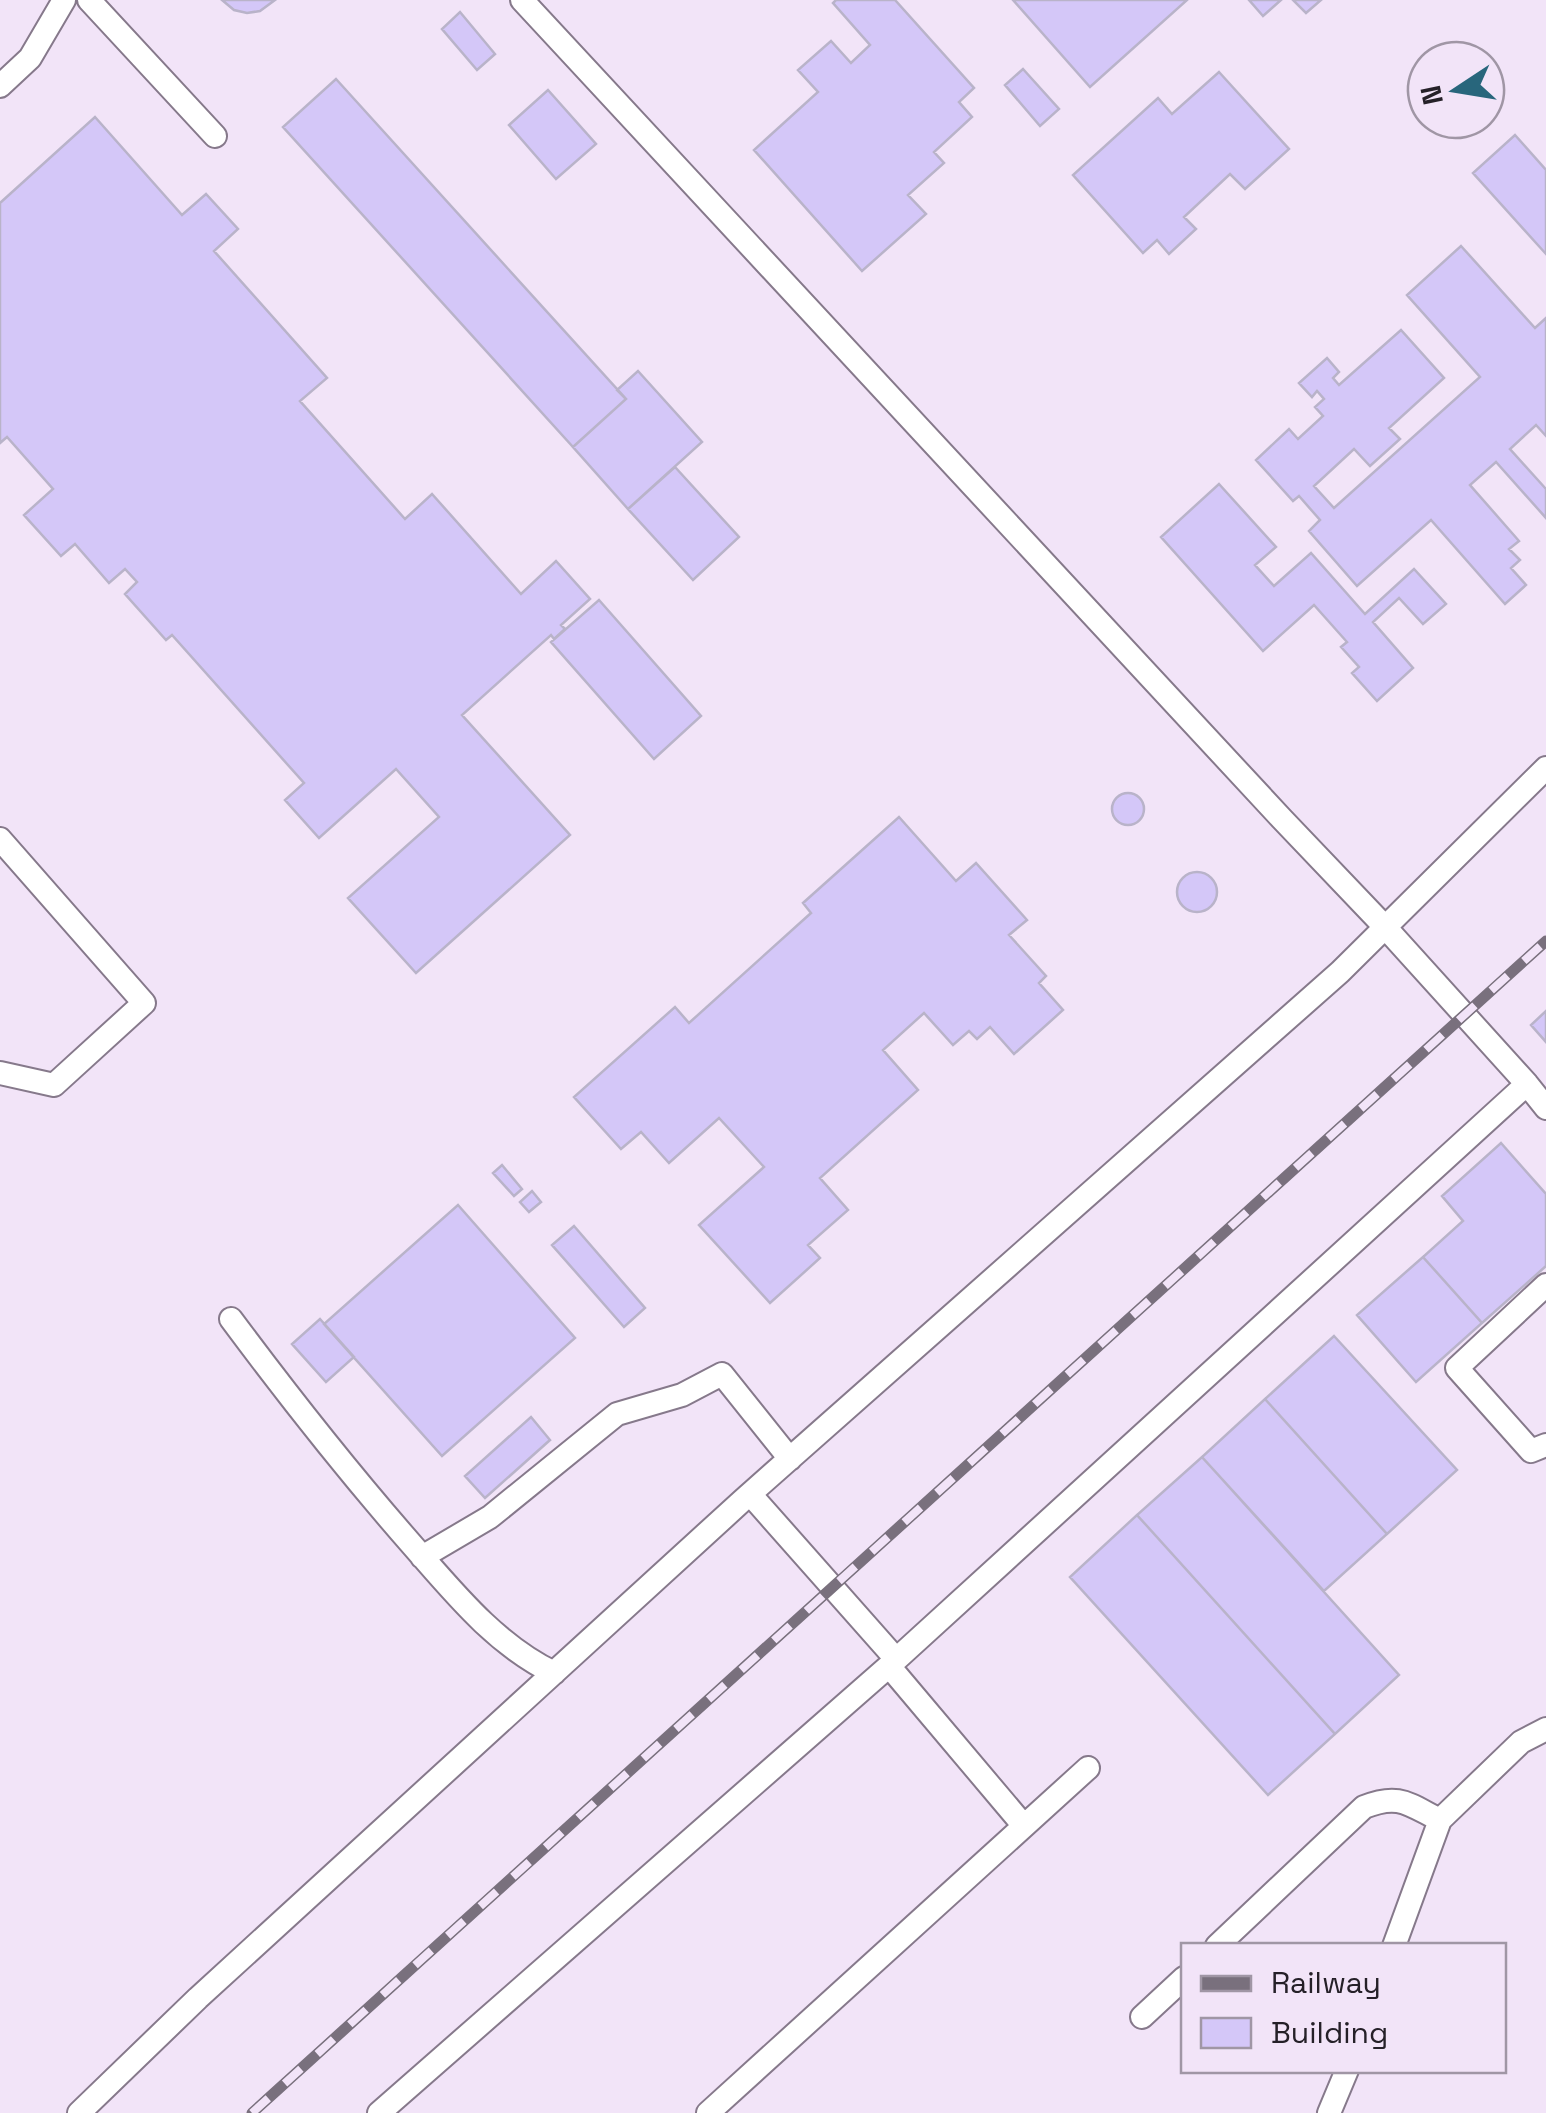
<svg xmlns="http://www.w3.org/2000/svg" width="1546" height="2113" viewBox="0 0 1546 2113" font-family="'Space Grotesk',sans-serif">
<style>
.building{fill:#d4c7f8;stroke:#b9b3c9;stroke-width:2.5}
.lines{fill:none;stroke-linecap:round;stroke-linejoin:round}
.lane-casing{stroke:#86798b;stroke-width:26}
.lane{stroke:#fff;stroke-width:22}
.rail-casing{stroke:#79707d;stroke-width:11}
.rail{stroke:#f2e4f8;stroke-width:8;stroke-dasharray:22;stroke-linecap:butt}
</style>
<rect width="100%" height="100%" fill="#f2e4f8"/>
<!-- building -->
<path class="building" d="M222,0H275L260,11L247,13L234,10Z
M836,0H895L974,88L959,102L972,117L934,152L944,163L908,195L926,214L862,271L754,150L818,92L798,70L831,41L851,63L870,45L833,3Z
M1013,0H1187L1090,87Z
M1249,0H1281L1263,16Z
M1293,0H1321L1306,13Z
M460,12L495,54L477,70L442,29Z
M1023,69L1059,109L1040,126L1005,85Z
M1219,72L1289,149L1245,189L1230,174L1184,217L1196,229L1169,254L1157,240L1143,253L1073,175L1158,98L1172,114Z
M336,79L626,399L573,447L283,127Z
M548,90L596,144L556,179L509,125Z
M95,117L182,215L206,194L238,229L214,251L327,378L300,401L405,519L432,494L521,594L556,561L590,599L561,625L565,629L554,639L551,635L462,715L570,835L416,973L348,898L439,817L396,769L319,838L285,800L304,783L172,635L166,640L125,594L137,582L125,569L109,583L75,544L61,556L24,515L53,489L7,437L0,443V203Z
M1515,135L1546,170V254L1473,173Z
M1461,246L1535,328L1546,318V436L1536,425L1510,449L1546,489V518L1496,462L1470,485L1519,541L1509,549L1520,560L1511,568L1526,585L1505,604L1431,520L1357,586L1309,531L1320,520L1299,496L1293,501L1256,460L1289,429L1298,439L1323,416L1315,407L1324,399L1317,391L1312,397L1299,383L1327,358L1339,372L1333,378L1339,385L1401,330L1444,378L1389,428L1400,439L1370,466L1354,449L1314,486L1334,508L1480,377L1407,295Z
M638,371L702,442L628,509L573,447L626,399L617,390Z
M675,467L739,537L693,580L628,509Z
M1219,484L1276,547L1255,565L1274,586L1311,553L1365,614L1414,569L1446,604L1423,624L1399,598L1373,622L1413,668L1377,701L1352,673L1359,667L1341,647L1347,642L1314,605L1263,651L1161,537Z
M599,600L701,716L654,759L551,642Z
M1112 809a16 16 0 1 1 32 0a16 16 0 1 1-32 0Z
M899,817L956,881L976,863L1027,920L1009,935L1046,976L1039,983L1063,1010L1014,1054L990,1027L977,1039L969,1031L953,1045L924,1013L883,1050L918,1090L820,1178L848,1210L808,1245L820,1258L770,1303L699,1225L764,1167L719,1118L669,1163L641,1132L621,1149L574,1097L675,1007L689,1023L811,913L803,903Z
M1177 892a20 20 0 1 1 40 0a20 20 0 1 1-40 0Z
M1546,1011V1042L1531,1025Z
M1501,1143L1546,1194V1266L1482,1323L1423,1257L1463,1221L1442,1196Z
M502,1165L522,1189L514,1196L493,1173Z
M532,1191L541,1202L529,1212L520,1202Z
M458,1205L575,1338L442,1456L324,1324Z
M574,1226L645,1308L624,1327L552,1245Z
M1423,1257L1482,1323L1416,1382L1357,1315Z
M320,1319L354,1357L326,1382L292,1344Z
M1334,1336L1457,1470L1387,1534L1265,1399Z
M1265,1399L1387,1534L1324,1591L1202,1457Z
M531,1417L550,1440L485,1498L465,1476Z
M1202,1457L1399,1675L1335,1734L1137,1515Z
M1137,1515L1335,1734L1268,1795L1070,1577Z"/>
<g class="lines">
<defs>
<path id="lane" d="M89,0L215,136
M522,0L1282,819L1385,927L1527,1084L1546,1108
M0,86L30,58L64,0
M0,839L144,1003L54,1085L0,1073
M1546,1285L1457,1368L1531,1451L1546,1445
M231,1319C289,1397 349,1473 413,1546C455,1594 496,1645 554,1673
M750,1494L896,1659
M422,1557L490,1517L617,1414L682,1395L722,1374L790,1459
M1024,1826L889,1666L1527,1084
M1217,1946L1364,1807C1399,1793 1408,1804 1440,1820
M1394,1946L1440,1820L1521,1742L1546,1729
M1142,2017L1184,1978
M79,2113L198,1998L743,1500L1340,972L1546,768
M379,2113L889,1666
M708,2113L1088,1768
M1329,2113L1347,2070"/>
</defs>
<!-- lane casing -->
<use href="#lane" class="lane-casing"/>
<!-- lane -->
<use href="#lane" class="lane"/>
<defs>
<path id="rail" d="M252,2113L1546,941"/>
</defs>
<!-- rail casing -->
<use href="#rail" class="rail-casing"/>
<!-- rail -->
<use href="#rail" class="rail"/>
</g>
<!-- legend -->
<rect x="1181" y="1943" width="325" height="130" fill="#f2e4f8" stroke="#a096a5" stroke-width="2.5"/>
<rect x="1201" y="1976" width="50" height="15" fill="#79707d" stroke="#a096a5" stroke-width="2.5"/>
<text x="1271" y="1993" font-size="30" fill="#252028">Railway</text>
<rect x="1201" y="2018" width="50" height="30" fill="#d4c7f8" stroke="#a096a5" stroke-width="2.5"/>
<text x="1271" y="2043" font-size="30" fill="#252028">Building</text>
<!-- north arrow -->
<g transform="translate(1456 90) rotate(258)"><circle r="48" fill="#f2e4f8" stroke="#a096a5" stroke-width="2.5"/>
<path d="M0-8L18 38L0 25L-18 38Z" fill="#28667c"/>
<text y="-15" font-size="28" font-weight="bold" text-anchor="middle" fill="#252028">N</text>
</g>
</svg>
